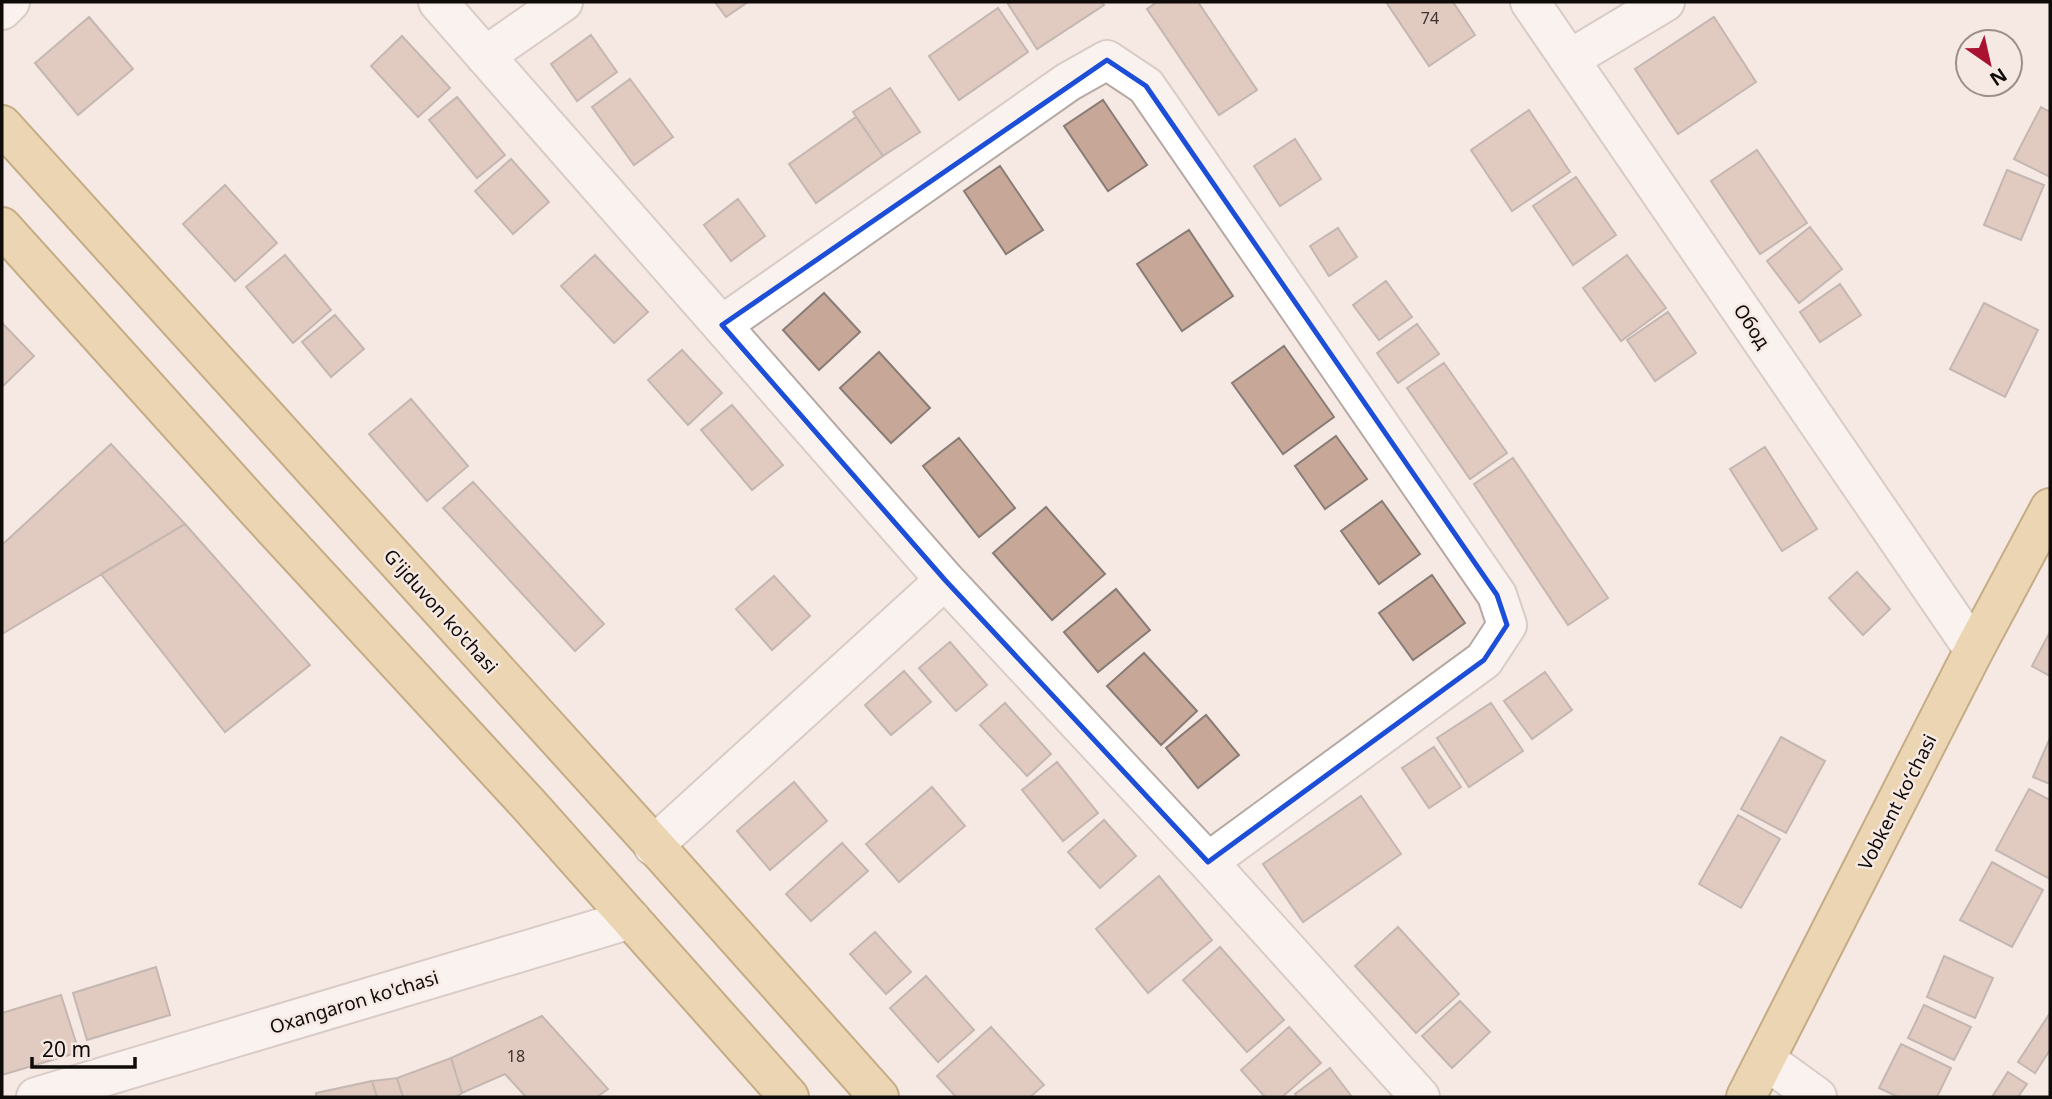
<svg xmlns="http://www.w3.org/2000/svg" width="2052" height="1099" viewBox="0 0 2052 1099" font-family="'Noto Sans',sans-serif">
<style>
.building{fill:#c7a798;stroke:#887c76;stroke-width:2}
.lines{fill:none;stroke-linecap:round;stroke-linejoin:round}
.minor-casing{stroke:#b6a9a3;stroke-width:42}
.major-casing{stroke:#876417;stroke-width:42}
.minor{stroke:#fff;stroke-width:38}
.major{stroke:#ddbf78;stroke-width:38}
.marked{fill:none;stroke:#1d4ed8;stroke-width:5;stroke-linejoin:round}
.labels{text-anchor:middle;dominant-baseline:central;stroke-width:5;stroke-linejoin:round;paint-order:stroke}
.number-label{font-size:16px;fill:#3d322d}
.street-label{font-size:19px;fill:#0f0b09;stroke:#f6e8e2}
</style>
<rect width="100%" height="100%" fill="#f6e8e2"/>
<!-- building -->
<path class="building" d="M715,2H748L726,17Z
M1012,2H1101L1104,5L1037,49L1008,4Z
M1157,2H1198L1257,90L1219,115L1147,9Z
M1386,2H1453L1475,35L1429,66Z
M998,8L1028,52L959,100L929,56Z
M89,17L133,69L78,115L35,63Z
M1714,17L1756,82L1678,134L1635,69Z
M591,35L617,72L577,101L551,64Z
M402,36L450,88L418,117L371,66Z
M630,79L673,137L634,165L592,107Z
M890,88L920,132L883,156L853,112Z
M457,97L505,155L477,178L429,120Z
M1103,100L1147,165L1108,191L1064,126Z
M2041,107L2050,112V177L2014,159Z
M1529,110L1570,172L1512,211L1471,150Z
M856,117L883,156L816,203L789,164Z
M1295,139L1321,179L1280,206L1254,166Z
M1757,150L1807,223L1760,254L1711,181Z
M511,159L549,202L513,234L475,191Z
M1000,166L1043,230L1006,254L964,191Z
M2007,170L2044,185L2021,240L1984,225Z
M1576,177L1616,235L1573,265L1533,206Z
M225,185L277,243L235,281L183,224Z
M738,199L765,236L731,261L704,225Z
M1810,227L1842,269L1799,303L1767,261Z
M1338,228L1357,257L1329,276L1310,246Z
M1189,230L1233,296L1182,331L1137,264Z
M285,255L331,310L293,343L246,287Z
M595,255L648,312L614,343L561,286Z
M1627,255L1666,308L1621,341L1583,288Z
M1386,281L1412,317L1379,340L1353,305Z
M1840,284L1861,315L1820,342L1800,312Z
M824,293L860,332L819,370L783,330Z
M1984,303L2038,330L2005,397L1950,369Z
M1668,312L1696,353L1655,381L1627,340Z
M335,315L364,349L331,377L302,342Z
M2,323L34,356L2,387Z
M1417,324L1439,354L1398,383L1377,353Z
M1284,346L1334,417L1283,454L1232,383Z
M682,350L722,393L688,425L648,380Z
M879,352L930,408L891,443L840,388Z
M1444,363L1507,453L1470,479L1407,388Z
M411,399L468,466L427,501L369,434Z
M732,405L783,465L752,490L701,430Z
M1336,436L1367,479L1325,509L1295,466Z
M959,438L1015,508L979,537L923,466Z
M111,444L185,524L2,634V545Z
M1765,447L1817,529L1782,551L1730,469Z
M1513,458L1608,598L1568,625L1474,484Z
M473,482L604,624L575,651L443,508Z
M1382,501L1420,554L1379,584L1341,531Z
M1046,507L1105,574L1052,620L993,553Z
M185,524L310,665L225,732L101,574Z
M1857,572L1890,609L1863,635L1829,598Z
M1432,575L1465,623L1413,660L1379,613Z
M774,576L810,616L772,650L736,609Z
M1116,589L1150,630L1098,672L1064,632Z
M2050,632V676L2032,666Z
M950,642L987,685L956,711L919,668Z
M1144,653L1197,711L1161,745L1107,686Z
M904,671L931,702L891,735L865,705Z
M1545,672L1572,710L1532,739L1504,701Z
M1005,703L1051,754L1027,776L980,725Z
M1491,703L1523,751L1469,787L1437,738Z
M1206,715L1239,755L1198,788L1166,748Z
M1781,737L1825,761L1786,833L1741,809Z
M2050,738V784L2033,777Z
M1434,747L1461,787L1429,808L1402,768Z
M1057,762L1098,813L1063,841L1022,790Z
M794,782L827,821L770,870L737,831Z
M932,787L965,826L899,882L866,844Z
M2029,789L2050,800V879L1996,850Z
M1361,796L1401,854L1303,922L1263,864Z
M1738,815L1780,839L1741,908L1699,884Z
M1104,820L1136,856L1100,888L1068,852Z
M842,843L868,871L811,921L786,894Z
M1992,862L2043,890L2012,947L1960,920Z
M1159,876L1212,940L1148,993L1096,929Z
M1398,927L1459,994L1416,1033L1355,966Z
M875,932L911,972L886,994L850,954Z
M1220,947L1284,1020L1247,1052L1183,980Z
M1944,956L1993,978L1975,1018L1927,997Z
M156,967L170,1015L87,1040L73,993Z
M926,976L974,1030L938,1062L890,1008Z
M61,995L79,1052L2,1075V1013Z
M1460,1001L1490,1032L1452,1068L1422,1036Z
M1924,1005L1971,1027L1954,1060L1908,1038Z
M2050,1013V1050L2035,1073L2018,1062Z
M542,1016L608,1089L597,1097H526L505,1074L462,1093L451,1058Z
M991,1027L1044,1085L1030,1097H956L937,1076Z
M1289,1027L1321,1063L1282,1097H1265L1241,1070Z
M1901,1044L1951,1068L1937,1097H1898L1879,1088Z
M451,1058L462,1093L456,1097H403L397,1078Z
M1330,1068L1352,1097H1297L1295,1094Z
M2008,1072L2027,1084L2018,1097H1992Z
M397,1078L403,1097H377L372,1081Z
M372,1081L377,1097H316V1093Z"/>
<g class="lines">
<defs>
<path id="minor" d="M438,2L945,580L1208,862L1420,1097
M1530,2L1974,650
M2,10L10,2
M485,56L563,2
M1570,59L1665,2
M722,325L1068,82L1107,60L1146,86L1497,595L1507,625L1484,660L1208,862
M653,846L945,580
M1766,1060L1817,1097
M36,1097L631,919"/>
<path id="major" d="M2,125L665,857L879,1097
M2,227L258,511L530,806L789,1097
M1746,1097L1974,650L2050,508"/>
</defs>
<!-- minor casing -->
<use href="#minor" class="minor-casing"/>
<!-- major casing -->
<use href="#major" class="major-casing"/>
<!-- minor -->
<use href="#minor" class="minor"/>
<!-- major -->
<use href="#major" class="major"/>
</g>
<!-- marked area -->
<path d="M0 0H2052V1099H0ZM1107,60L1146,86L1497,595L1507,625L1484,660L1208,862L945,580L722,325Z" fill="#f6e8e2" fill-opacity=".55" fill-rule="evenodd"/>
<path class="marked" d="M1107,60L1146,86L1497,595L1507,625L1484,660L1208,862L945,580L722,325Z"/>
<g class="labels">
<!-- number labels -->
<g class="number-label">
<text x="1430" y="18">74</text>
<text x="516" y="1056">18</text>
</g>
<!-- street labels -->
<g class="street-label">
<text transform="translate(1752 326) rotate(56)">Обод</text>
<text transform="translate(441 611) rotate(48)">G'ijduvon ko'chasi</text>
<text transform="translate(1897 802) rotate(-63)">Vobkent koʻchasi</text>
<text transform="translate(354 1002) rotate(-17)">Oxangaron ko'chasi</text>
</g>
</g>
<!-- border -->
<rect width="2052" height="1099" fill="none" stroke="#0f0b09" stroke-width="7"/>
<!-- north arrow -->
<g transform="translate(1989 63) rotate(146)"><circle r="33" fill="#f6e8e2" stroke="#9a908b" stroke-width="2"/>
<path d="M0-5L12 26L0 18L-12 26Z" fill="#a91230"/>
<text y="-10" font-size="19" font-weight="bold" text-anchor="middle" fill="#0f0b09">N</text>
</g>
<!-- scale -->
<path d="M32 1057v10h103v-10" fill="none" stroke="#0f0b09" stroke-width="3.5"/>
<text x="42" y="1057" font-size="21" fill="#0f0b09" stroke="#f6e8e2" stroke-width="5" paint-order="stroke">20 m</text>
</svg>
